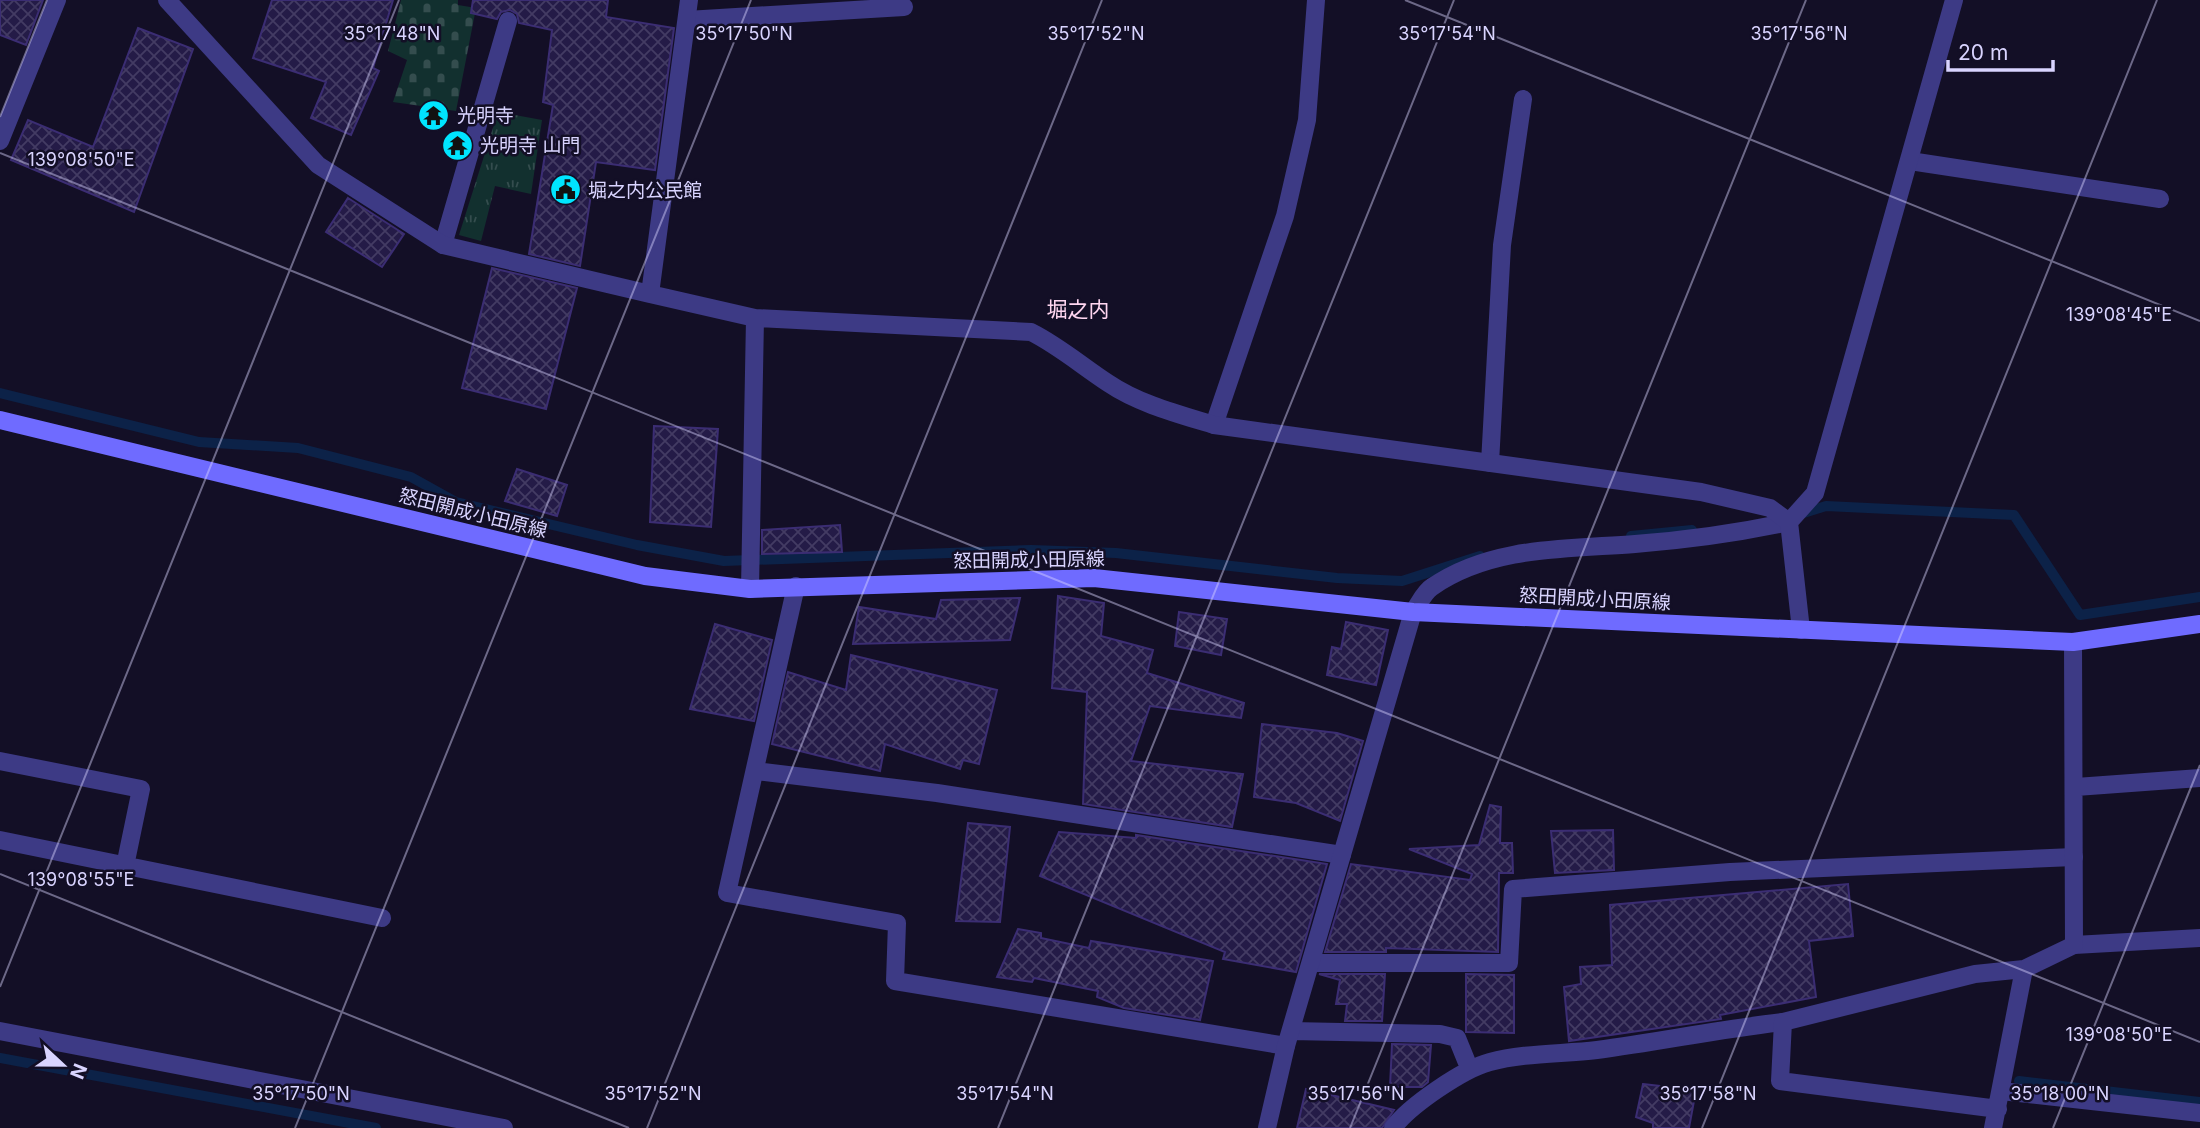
<svg xmlns="http://www.w3.org/2000/svg" width="2200" height="1128" viewBox="0 0 2200 1128" font-family="Inter,'Noto Sans JP',sans-serif">
<style>
.grass{fill:url(#grass-tufts)}
.cemetery{fill:url(#cemetery-stones)}
.lines{fill:none;stroke-linecap:round;stroke-linejoin:round}
.stream{stroke:#0c2248;stroke-width:10}
.building{fill:url(#building-cross-hatch);stroke:#3b2d73;stroke-width:2}
.lane{stroke:#3d3a85;stroke-width:18}
.street{stroke:#3d3a85;stroke-width:18}
.secondary{stroke:#6f6bff;stroke-width:18}
.ticks{fill:none;stroke:#d9d4ff;stroke-width:2;stroke-opacity:0.45}
.labels{text-anchor:middle;dominant-baseline:central;stroke-width:5;stroke-linejoin:round;paint-order:stroke}
.poi-label{font-size:19px;fill:#d9d4ff;stroke:#130f26;text-anchor:start}
.street-label{font-size:19px;fill:#d9d4ff;stroke:#130f26}
.neighbourhood-label{font-size:21px;fill:#ffd6f0;stroke:#130f26}
.ticks-label{font-size:18px;text-anchor:middle;fill:#d9d4ff;stroke:#130f26;stroke-width:5;stroke-linejoin:round;paint-order:stroke}
</style>
<defs>
<pattern id="grass-tufts" width="24" height="20" patternUnits="userSpaceOnUse" patternTransform="scale(1.75)"><rect width="24" height="20" fill="#12302f"/><path d="M3 7l-1-3M5 7V3M7 7l1-3M15 17l-1-3M17 17v-4M19 17l1-3" fill="none" stroke="#344d4e"/></pattern>
<pattern id="cemetery-stones" width="16" height="16" patternUnits="userSpaceOnUse" patternTransform="scale(1.75)"><rect width="16" height="16" fill="#12302f"/><path d="M2 7V4a2 2 0 0 1 4 0v3zM10 15v-3a2 2 0 0 1 4 0v3z" fill="#344d4e"/></pattern>
<pattern id="building-cross-hatch" width="8" height="8" patternUnits="userSpaceOnUse" patternTransform="scale(1.75)"><rect width="8" height="8" fill="#241b47"/><path d="M0 0l8 8M0 8l8-8" fill="none" stroke="#433b63"/></pattern>
</defs>
<rect width="100%" height="100%" fill="#130f26"/>
<!-- grass -->
<path class="grass" d="M498,112L542,120L531,194L495,186L481,241L459,235Z"/>
<!-- cemetery -->
<path class="cemetery" d="M401,0H458V5L476,8L456,111L393,102L407,60L388,51Z"/>
<g class="lines">
<!-- stream -->
<path class="stream" d="M0,393L199,442L298,448L411,477L456,502L637,545L724,561L1031,550L1116,553L1337,578L1402,581L1480,556
M1797,515L1826,506L2014,515L2080,615L2200,597
M1631,536L1692,530
M0,1058L376,1128
M2019,1081L2200,1102"/>
</g>
<!-- building -->
<path class="building" d="M0,0H43L26,45L0,35Z
M272,0H393L373,68L379,71L351,135L311,118L326,82L253,58Z
M473,0H608L606,17L674,28L655,170L596,162L580,266L529,254L553,105L543,102L552,30L519,23L517,14L510,10L501,12L497,19L471,13Z
M138,28L193,49L134,212L11,160L28,120L93,147Z
M348,198L404,234L382,267L326,232Z
M492,268L577,288L546,409L462,388Z
M654,426L718,429L711,527L650,522Z
M517,469L567,485L557,516L505,501Z
M840,525L842,552L762,554V530Z
M1058,596L1104,603L1101,636L1153,650L1147,673L1244,703L1241,718L1150,706L1131,761L1243,774L1232,827L1083,804L1087,692L1052,688Z
M1020,598L1010,640L853,644L859,607L936,619L941,600Z
M1179,612L1227,619L1221,655L1175,646Z
M1346,622L1388,630L1376,685L1327,675L1332,647L1341,649Z
M715,624L772,640L754,721L690,709Z
M851,655L997,690L979,764L963,760L960,769L885,744L880,771L772,744L788,672L846,690Z
M1262,724L1337,733L1363,741L1340,821L1296,803L1254,797Z
M1490,805L1501,807L1500,843H1512L1513,873H1499L1498,952L1386,948V952H1325L1351,864L1470,880L1472,874L1409,849L1479,845Z
M968,823L1010,827L1000,922L956,921Z
M1613,830L1614,870L1555,873L1551,831Z
M1059,832L1136,838V835L1327,864L1296,972L1223,959L1225,952L1040,876Z
M1848,884L1853,936L1809,941L1816,997L1720,1015L1721,1019L1569,1041L1564,987L1581,984L1580,967L1612,965L1610,905Z
M1018,929L1041,933V938L1089,948L1091,941L1213,961L1200,1020L1124,1008L1097,997L1098,991L1034,978L1032,982L997,977Z
M1319,974H1385L1382,1021H1345L1347,1004H1336L1340,980Z
M1466,974L1514,975V1033L1466,1032Z
M1392,1044L1431,1045L1428,1082L1422,1087H1390Z
M1643,1084L1696,1090L1689,1128H1653V1123L1636,1117Z
M1306,1089L1394,1110L1382,1128H1297Z"/>
<g class="lines">
<!-- lane -->
<path class="lane" d="M687,20L904,7
M1910,161L2160,199
M443,245L508,21
M1214,425L1285,216L1307,120L1316,0
M1490,463L1502,245L1523,99
M796,586L727,893L897,923L895,981L1286,1046
M1413,612C1419,604 1424,592 1432,587C1491,546 1567,549 1635,544C1687,540 1738,533 1789,522
M0,761L141,789L125,866
M756,771L937,793L1342,855
M0,840L382,918
M2074,945L2200,938
M1311,963H1509L1513,889L1730,872L2074,857
M1291,1031L1440,1034L1457,1038L1470,1070
M2001,1091L2200,1113
M1393,1128C1409,1106 1463,1069 1490,1062C1523,1053 1562,1054 1597,1050C1659,1042 1720,1029 1783,1022"/>
<!-- street -->
<path class="street" d="M167,0L318,165L443,245L650,294
M689,0L650,294L755,318L750,589
M0,141L57,0
M755,318L1031,332C1059,346 1082,366 1108,383C1139,404 1178,414 1214,425L1701,492L1770,508L1789,522
M1801,630L1789,522L1815,493L1954,0
M2076,787L2200,778
M0,1031L504,1128
M1998,1109L1780,1081L1783,1022L1975,974L2024,969
M1267,1128L1286,1046L1413,612
M1993,1128L2024,969L2074,945L2073,642"/>
<!-- secondary -->
<path class="secondary" d="M0,420L645,576L750,589L1094,578L1413,612L2073,642L2200,624"/>
</g>
<!-- ticks -->
<path class="ticks" d="M1405,0L2200,321M0,117L47,0M0,153L2200,1042M0,874L629,1128M0,987L399,0M295,1128L751,0M647,1128L1102,0M998,1128L1454,0M1350,1128L1806,0M1702,1128L2157,0M2053,1128L2200,765"/>
<!-- icons -->
<defs>
<symbol id="temple-disc" viewBox="-11 -11 22 22"><circle r="9.5" fill="#00e5ff" stroke="#130f26"/><path d="M0-6L5-2H3V0L6.5 2.5H4V6H1.5V3h-3V6H-4V2.5H-6.5L-3 0V-2H-5Z" fill="#111"/></symbol>
<symbol id="civic-disc" viewBox="-11 -11 22 22"><circle r="9.5" fill="#00e5ff" stroke="#130f26"/><path d="M-.6-6.5H3V-4.5H.6V-3L4-1V1h2V6H-6V1h2V-1L-.6-3ZM-1.2 2.5V6h2.4V2.5Z" fill="#111"/></symbol>
</defs>
<g fill-rule="evenodd">
<use href="#temple-disc" x="416" y="98" width="35" height="35"/>
<use href="#temple-disc" x="440" y="128" width="35" height="35"/>
<use href="#civic-disc" x="548" y="172" width="35" height="35"/>
</g>
<g class="labels">
<!-- poi labels -->
<g class="poi-label">
<text x="457" y="115">光明寺</text>
<text x="480" y="145">光明寺 山門</text>
<text x="588" y="190">堀之内公民館</text>
</g>
<!-- street labels -->
<g class="street-label">
<text transform="translate(473 513) rotate(14)">怒田開成小田原線</text>
<text transform="translate(1029 560) rotate(-1)">怒田開成小田原線</text>
<text transform="translate(1595 599) rotate(3)">怒田開成小田原線</text>
</g>
<!-- neighbourhood labels -->
<g class="neighbourhood-label">
<text x="1078" y="309">堀之内</text>
</g>
</g>
<g class="ticks-label">
<text x="392" y="40">35°17'48"N</text>
<text x="744" y="40">35°17'50"N</text>
<text x="1096" y="40">35°17'52"N</text>
<text x="1447" y="40">35°17'54"N</text>
<text x="1799" y="40">35°17'56"N</text>
<text x="81" y="166">139°08'50"E</text>
<text x="2119" y="321">139°08'45"E</text>
<text x="81" y="886">139°08'55"E</text>
<text x="2119" y="1041">139°08'50"E</text>
<text x="301" y="1100">35°17'50"N</text>
<text x="653" y="1100">35°17'52"N</text>
<text x="1005" y="1100">35°17'54"N</text>
<text x="1356" y="1100">35°17'56"N</text>
<text x="1708" y="1100">35°17'58"N</text>
<text x="2060" y="1100">35°18'00"N</text>
</g>
<!-- north arrow -->
<g transform="translate(63 1065) rotate(112)" stroke="#130f26" stroke-width="5" paint-order="stroke">
<path d="M0-5L12 26L0 18L-12 26Z" fill="#d9d4ff"/>
<text y="-10" font-size="19" font-weight="bold" text-anchor="middle" fill="#d9d4ff">N</text>
</g>
<!-- scale -->
<path d="M1948 60v10h105v-10" fill="none" stroke="#d9d4ff" stroke-width="3.5"/>
<text x="1958" y="60" font-size="21" fill="#d9d4ff" stroke="#130f26" stroke-width="5" paint-order="stroke">20 m</text>
</svg>
